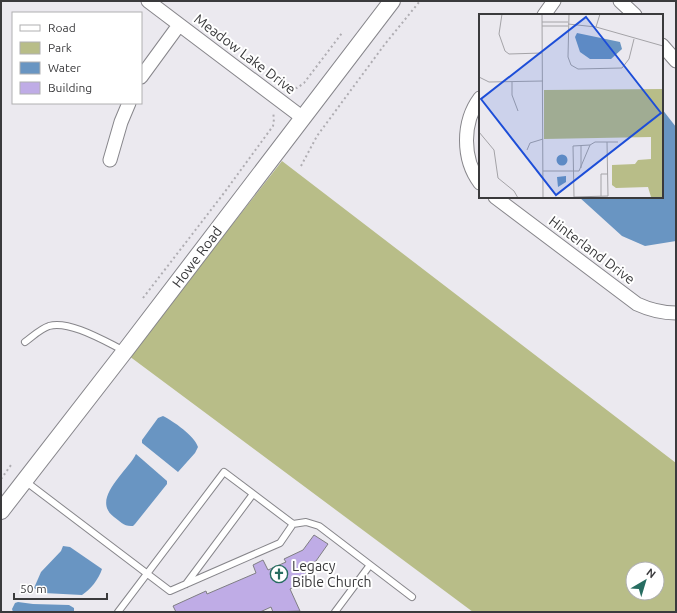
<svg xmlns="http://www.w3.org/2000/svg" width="677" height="613" viewBox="0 0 677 613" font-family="Ubuntu,sans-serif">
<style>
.green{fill:#b8bd88;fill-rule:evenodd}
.water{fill:#6995c2}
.building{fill:#bface6;stroke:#7f7e83}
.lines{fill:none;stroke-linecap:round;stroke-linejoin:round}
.service-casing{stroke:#87868b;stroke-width:8}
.minor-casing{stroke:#87868b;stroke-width:15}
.tertiary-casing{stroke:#87868b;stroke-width:18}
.path{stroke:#afadb2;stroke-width:2;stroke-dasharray:2 3;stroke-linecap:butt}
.service{stroke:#fff;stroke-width:6}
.minor{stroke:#fff;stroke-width:13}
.tertiary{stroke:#fff;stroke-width:16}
.labels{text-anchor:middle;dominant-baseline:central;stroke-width:4;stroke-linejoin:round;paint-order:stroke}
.street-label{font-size:14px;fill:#3a3a3c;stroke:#fff}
.poi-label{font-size:14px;fill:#3a3a3c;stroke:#fff;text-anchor:start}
.inset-road{fill:none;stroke:#a4a3a7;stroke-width:1}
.view{fill:#1d4ed8;fill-opacity:0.15;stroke:#1d4ed8;stroke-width:2}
.inset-edge{fill:none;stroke:#3a3a3c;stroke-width:2}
</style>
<rect width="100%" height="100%" fill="#ebe9ef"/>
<!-- green -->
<path class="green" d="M282,161L676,463V612H473L129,356ZM633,569H657V593H633Z"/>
<!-- water -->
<path class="water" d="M662,109L676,127V241L645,246L622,236L579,197H662Z
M163,416C173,421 195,436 198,447L195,453L178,472L142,443V440L158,418Z
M136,454L167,481V484L135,524L133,526C124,527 120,521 114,517C90,499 128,471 136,454Z
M63,546L70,547L102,569C99,579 90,590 82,595L44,593L40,592L34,588L41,572L61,551Z
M18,602L33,604L69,605L74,608V612H13L12,609L15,603Z"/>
<!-- building -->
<path class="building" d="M314,535L328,544L316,561L303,567L307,576L301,579L302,583L290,589L300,611L273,612L271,607L260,612H176L173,606L206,591L207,594L256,573L253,565L263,560L268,570L286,562L284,559L303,550Z"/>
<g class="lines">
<defs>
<path id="service" d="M25,342C32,337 40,329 49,326C70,320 106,342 125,351
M25,481L170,591L280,543L293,524
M186,584L253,494
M118,612L224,472L293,524L306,522L319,526L412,597
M335,612L370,565"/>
<path id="minor" d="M148,1L303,118
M620,1L635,15
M544,15L554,1
M662,45L676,61
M141,77L179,25
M480,98C462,122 462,159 480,183
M110,160L121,122L129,103
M495,197L637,304C650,310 661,313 676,313"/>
<path id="tertiary" d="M1,511L125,351L392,1"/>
</defs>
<!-- service casing -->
<use href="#service" class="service-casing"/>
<!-- minor casing -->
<use href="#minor" class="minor-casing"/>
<!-- tertiary casing -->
<use href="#tertiary" class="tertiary-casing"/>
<!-- path -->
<path class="path" d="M287,90L289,87L297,88L304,83L342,33
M301,166L317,136L385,44L420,1
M143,298L224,193L273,126L274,119L273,112
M1,479L11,465"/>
<!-- service -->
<use href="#service" class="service"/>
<!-- minor -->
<use href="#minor" class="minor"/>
<!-- tertiary -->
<use href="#tertiary" class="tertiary"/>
</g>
<!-- icons -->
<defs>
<symbol id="church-ring" viewBox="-11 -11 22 22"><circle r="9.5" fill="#fff" stroke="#276d61" stroke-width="1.5"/><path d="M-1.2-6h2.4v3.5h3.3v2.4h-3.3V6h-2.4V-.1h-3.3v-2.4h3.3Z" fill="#276d61"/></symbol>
</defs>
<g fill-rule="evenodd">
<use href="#church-ring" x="269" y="564" width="20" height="20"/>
</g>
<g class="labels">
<!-- street labels -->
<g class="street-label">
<text transform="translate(245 54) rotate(37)">Meadow Lake Drive</text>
<text transform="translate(592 250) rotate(37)">Hinterland Drive</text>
<text transform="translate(197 257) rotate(-53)">Howe Road</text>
</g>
<!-- poi labels -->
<g class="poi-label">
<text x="292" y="566">Legacy<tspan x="292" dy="16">Bible Church</tspan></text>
</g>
</g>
<!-- overview -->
<g transform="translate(479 14)">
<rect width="184" height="184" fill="#ebe9ef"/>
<path d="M184,75V184L172,183L169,173L137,174L133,171V151L156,150L159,146L172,145V123L65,125V76Z" fill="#b8bd88"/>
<path d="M98,19L141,28L143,35L132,45H111L101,38L96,23ZM77.5 146a5.5 5.5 0 1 1 11 0a5.5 5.5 0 1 1-11 0ZM87,162V168L79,173L78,163Z" fill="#6995c2"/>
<path class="inset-road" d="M23,0L20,20L26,37L30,40L63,39M63,0L64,184M90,0L89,43L92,51L99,55L143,54L150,45L155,25M63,8H89M89,10L117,13L184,32M63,12H89M117,13L121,0M0,63L10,68L64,67M33,68V81L39,97M0,118L15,136L19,164L35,177L39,184M128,128L129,182L95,183L94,132L111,131L116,128H139M102,132V154M48,136L51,129L64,125M64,157H100L111,131M122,182V160H129"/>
<path class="view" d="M107,3L182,99L77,181L2,85Z"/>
<rect width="184" height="184" class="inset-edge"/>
</g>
<!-- border -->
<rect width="677" height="613" fill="none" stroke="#3a3a3c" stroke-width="4"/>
<!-- legend -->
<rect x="12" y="12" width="130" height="92" fill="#ffffff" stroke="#b0b0b1"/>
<rect x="20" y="25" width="20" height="6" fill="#ffffff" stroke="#b0b0b1"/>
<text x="48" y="32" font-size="12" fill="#3a3a3c">Road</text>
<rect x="20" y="42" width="20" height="12" fill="#b8bd88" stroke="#b0b0b1"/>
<text x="48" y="52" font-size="12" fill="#3a3a3c">Park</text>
<rect x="20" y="62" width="20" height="12" fill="#6995c2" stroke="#b0b0b1"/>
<text x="48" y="72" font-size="12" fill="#3a3a3c">Water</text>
<rect x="20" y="82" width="20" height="12" fill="#bface6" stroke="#b0b0b1"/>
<text x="48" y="92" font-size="12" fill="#3a3a3c">Building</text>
<!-- north arrow -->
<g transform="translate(645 581) rotate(38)"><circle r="19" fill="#ffffff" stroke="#b0b0b1"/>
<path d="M0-3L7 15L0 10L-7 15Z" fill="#276d61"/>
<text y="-6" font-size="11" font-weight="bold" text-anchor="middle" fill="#3a3a3c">N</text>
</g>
<!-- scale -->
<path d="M14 593v6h93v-6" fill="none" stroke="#3a3a3c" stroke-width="2"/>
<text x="20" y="593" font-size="12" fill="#3a3a3c" stroke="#ffffff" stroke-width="3" paint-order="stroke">50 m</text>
</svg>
